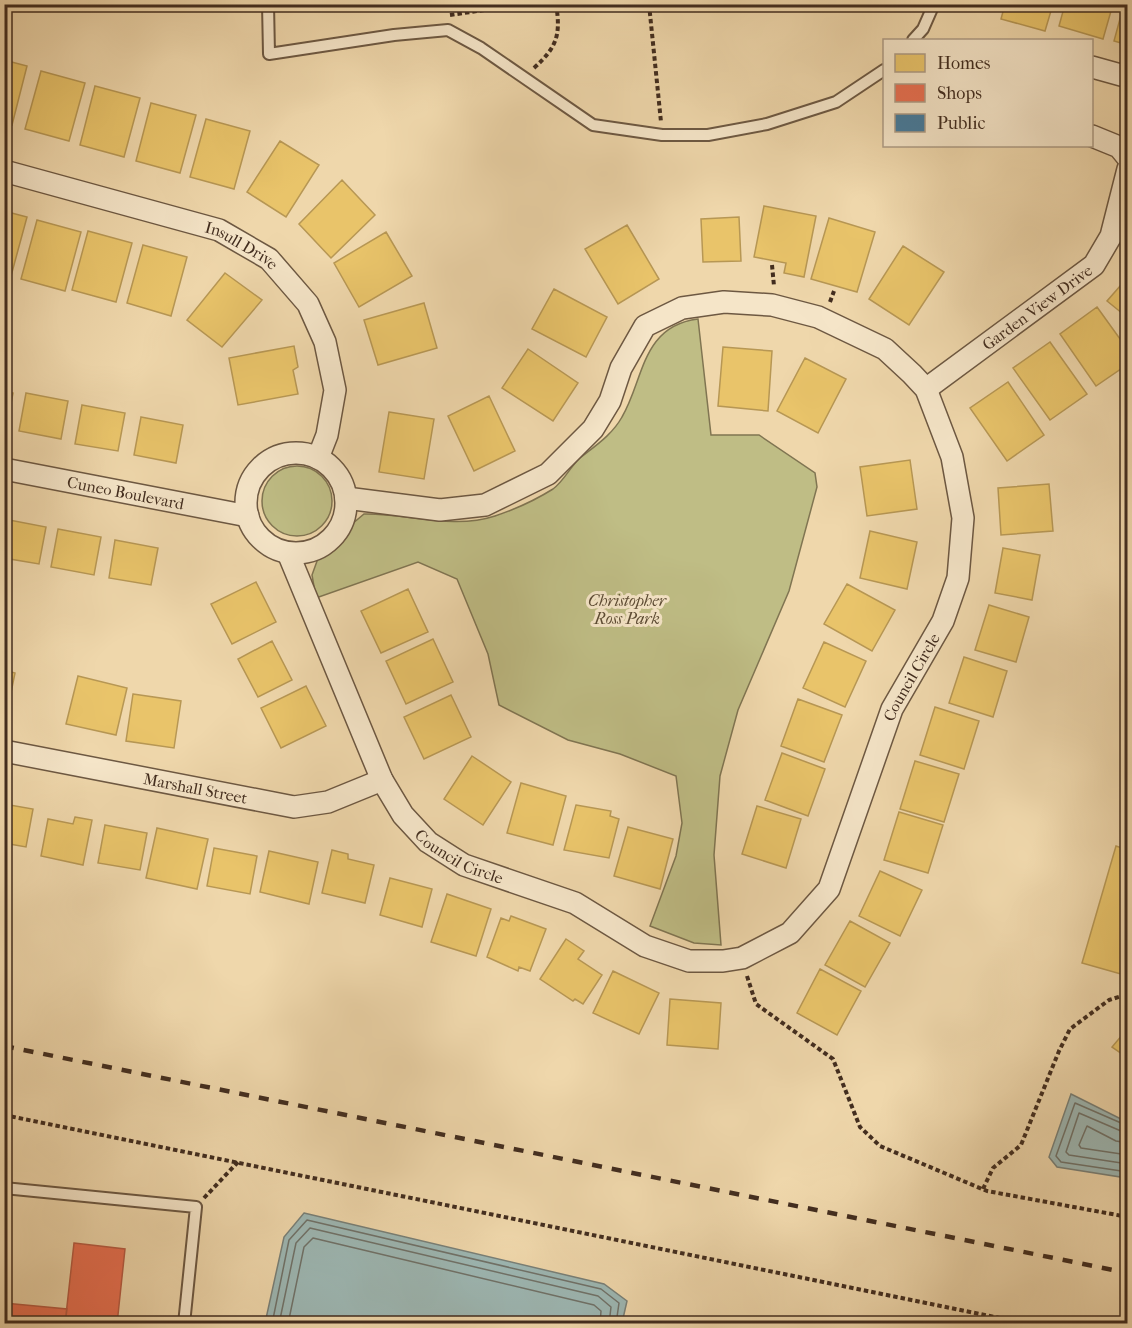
<svg xmlns="http://www.w3.org/2000/svg" width="1132" height="1328" viewBox="0 0 1132 1328" font-family="'IM FELL French Canon',serif">
<style>
.green{fill:#bfbd85;stroke:#807552;stroke-width:1.5}
.water{fill:#9db7b3;stroke:#798078;stroke-width:1.5}
.homes{fill:#e9c46a;stroke:#b79754;stroke-width:1.5}
.shops{fill:#e76f51;stroke:#b65b42;stroke-width:1.5}
.public{fill:#457b9d;stroke:#446477;stroke-width:1.5}
.lines{fill:none;stroke-linecap:round;stroke-linejoin:round}
.shore{stroke:#707269;stroke-width:1.5}
.service-casing{stroke:#6d5842;stroke-width:14}
.minor-casing{stroke:#6d5842;stroke-width:24}
.path{stroke:#422d1f;stroke-width:4;stroke-dasharray:4.5 3;stroke-linecap:butt}
.service{stroke:#f5e5c8;stroke-width:10}
.minor{stroke:#f5e5c8;stroke-width:21}
.rail{stroke:#422d1f;stroke-width:4.5;stroke-dasharray:10 10;stroke-linecap:butt}
.labels{text-anchor:middle;dominant-baseline:central;stroke-width:6;stroke-linejoin:round;paint-order:stroke}
.street-label{font-size:16px;fill:#422d1f;stroke:#f5e5c8}
.park-label{font-size:16px;font-style:italic;fill:#5b4a33;stroke:#f5e5c8}
</style>
<rect width="100%" height="100%" fill="#efd7ab"/>
<filter id="stains"><feTurbulence type="fractalNoise" baseFrequency=".00333" numOctaves="4"/><feColorMatrix values="0 0 0 0 .2 0 0 0 0 .09 0 0 0 0 .02 0 0 0 .5 -.17"/></filter>
<radialGradient id="worn" r=".72"><stop offset=".6" stop-color="#630" stop-opacity="0"/><stop offset="1" stop-color="#630" stop-opacity=".3"/></radialGradient>
<!-- green -->
<path class="green" d="M698,319L711,435H759L815,473L817,487L789,591L738,710L720,776L714,855L721,945L694,943L650,926L676,856L682,823L676,776L620,754L568,740L499,705L488,654L457,579L418,562L316,598L312,575L321,550L364,514C407,513 452,530 495,516C513,510 537,499 553,489C564,481 570,467 580,458C595,446 612,435 622,417C644,380 641,326 698,319Z
M262 501a35 35 0 1 1 70 0a35 35 0 1 1-70 0Z"/>
<!-- water -->
<path class="water" d="M1071,1094L1127,1122V1178L1057,1167L1049,1157Z
M304,1213L604,1284L627,1301L622,1323H265L284,1237Z"/>
<!-- homes -->
<path class="homes" d="M1005,4H1053L1045,31L1001,19Z
M1065,4H1113L1103,39L1059,26Z
M1124,4H1128V45L1114,41Z
M4,60L27,66L12,125L4,123Z
M41,71L85,83L69,141L25,129Z
M95,86L140,98L124,157L80,145Z
M151,103L196,115L180,173L136,161Z
M206,119L250,131L234,189L190,177Z
M280,141L319,165L286,217L247,192Z
M342,180L375,215L331,258L299,224Z
M764,206L816,216L804,277L784,273L786,263L754,257Z
M4,211L27,217L11,276L4,274Z
M739,217L741,261L703,262L701,219Z
M829,218L875,232L857,292L811,279Z
M37,220L81,232L65,291L21,279Z
M627,225L659,279L618,304L585,249Z
M88,231L132,243L116,302L72,290Z
M386,232L412,276L359,307L334,263Z
M143,245L187,257L171,316L127,303Z
M903,246L944,272L909,325L869,299Z
M225,273L262,300L222,347L187,320Z
M1128,277V318L1107,301Z
M554,289L607,317L586,357L532,329Z
M424,303L437,348L378,365L364,320Z
M1097,307L1128,350V364L1096,386L1060,334Z
M1050,342L1087,394L1050,420L1013,368Z
M294,346L298,367L293,370L298,394L238,405L229,358Z
M723,347L772,351L768,411L718,406Z
M528,349L578,383L553,421L502,388Z
M805,358L846,379L818,433L777,411Z
M1008,382L1044,435L1007,461L970,408Z
M4,391L13,393L6,430H4Z
M26,393L68,401L61,439L19,431Z
M489,396L515,451L474,471L448,416Z
M82,405L125,413L118,451L75,444Z
M389,412L434,419L424,479L379,472Z
M141,417L183,425L176,463L134,455Z
M910,460L917,509L867,516L860,467Z
M1049,484L1053,531L1001,535L998,488Z
M4,519L46,527L39,564L4,558Z
M58,529L101,537L94,575L51,567Z
M870,531L917,542L907,589L860,578Z
M115,540L158,548L151,585L109,578Z
M1003,548L1040,555L1032,600L995,593Z
M256,582L276,622L232,644L211,604Z
M847,584L895,610L872,651L824,624Z
M408,589L428,632L381,653L361,611Z
M989,605L1029,617L1016,662L975,650Z
M433,639L453,682L406,704L386,661Z
M272,641L292,680L258,697L238,659Z
M824,642L866,661L845,707L803,688Z
M964,657L1007,671L993,717L949,703Z
M4,670L15,673L6,717H4Z
M78,676L127,688L116,735L66,724Z
M306,686L326,726L281,748L261,708Z
M133,694L181,701L174,748L126,741Z
M451,695L471,737L424,759L404,717Z
M798,699L842,715L824,762L781,746Z
M935,707L979,721L964,769L920,755Z
M782,753L825,769L808,816L765,800Z
M472,756L511,782L483,825L444,799Z
M915,761L959,774L944,822L900,809Z
M521,783L566,796L553,845L507,833Z
M4,804L33,809L26,847L4,843Z
M576,805L611,811L610,816L619,819L609,858L564,850Z
M757,806L801,819L786,868L742,854Z
M899,812L943,825L928,873L884,860Z
M75,817L92,820L83,865L41,856L48,819L73,824Z
M105,825L147,833L140,870L98,863Z
M628,827L673,839L660,889L614,876Z
M157,828L208,839L197,889L146,878Z
M1116,846L1128,850V976L1082,963Z
M214,848L257,856L250,894L207,886Z
M332,850L348,854V859L374,865L365,903L322,893Z
M269,851L318,862L309,904L260,892Z
M880,871L922,890L900,936L859,916Z
M390,878L432,889L422,927L380,915Z
M447,894L491,909L476,956L431,942Z
M511,916L546,929L530,971L519,967L518,971L487,957L501,918L509,921Z
M850,921L890,943L865,987L825,965Z
M566,939L584,951L578,959L602,975L583,1004L575,999L573,1001L540,979Z
M820,969L861,991L837,1035L797,1013Z
M613,971L659,993L639,1034L593,1013Z
M670,999L721,1003L718,1049L667,1045Z
M1128,1028V1058L1112,1047Z"/>
<!-- shops -->
<path class="shops" d="M74,1243L125,1249L117,1324H65Z
M4,1303L67,1309L65,1324H4Z"/>
<!-- public -->
<path class="public" d="M466,4H512L467,10Z"/>
<g class="lines">
<!-- shore -->
<path class="shore" d="M1128,1126L1075,1103L1056,1156L1061,1162L1128,1172
M1128,1134L1079,1113L1066,1152L1069,1155L1128,1164
M1128,1143L1116,1141L1087,1126L1079,1145L1081,1148L1128,1155
M272,1324L289,1240L307,1220L601,1289L619,1303L616,1324
M279,1324L296,1243L310,1228L598,1296L611,1307L609,1324
M288,1324L304,1247L313,1238L594,1305L601,1311L600,1324"/>
<defs>
<path id="service" d="M268,4L269,54L394,35L448,30L481,48L593,125L662,135H708L767,124L836,102L884,70
M913,40L923,29L934,4
M4,1188L196,1207L184,1324"/>
<g id="minor">
<path d="M1092,67L1128,77"/>
<path d="M1092,136L1119,147L1128,158"/>
<path id="s1" d="M4,171L219,230L269,259L308,304L325,342L335,390L327,435L318,458"/>
<path id="s2" d="M926,389L1094,265L1111,236L1128,169"/>
<circle cx="296" cy="503" r="50"/>
<path id="s3" d="M4,469L248,516"/>
<path id="s4" d="M288,553L382,780L403,815L428,842L464,865L575,903L645,946L689,961H723L742,958L790,933L829,889L892,709L943,621L958,578L963,518L952,457L926,389L912,374L885,349L818,317L772,305L724,302L682,308L645,326L621,368L610,401L593,429L548,474L485,505L440,510L346,498"/>
<path id="s5" d="M4,751L294,807L328,802L382,780"/>
</g>
</defs>
<!-- service casing -->
<use href="#service" class="service-casing"/>
<!-- minor casing -->
<use href="#minor" class="minor-casing"/>
<!-- path -->
<path class="path" d="M649,4L661,122
M450,15L526,4
M534,68C557,47 561,35 556,4
M772,265L774,286
M830,302L834,291
M747,976L756,1004L833,1059L860,1127L880,1146L987,1191L1128,1217
M4,1115L1029,1324
M983,1189L993,1168L1021,1145L1059,1051L1070,1029L1109,1000L1128,994
M204,1198L238,1162"/>
<!-- service -->
<use href="#service" class="service"/>
<!-- minor -->
<use href="#minor" class="minor"/>
<!-- rail -->
<path class="rail" d="M4,1046L1128,1273"/>
</g>
<g class="labels">
<!-- street labels -->
<g class="street-label">
<text stroke="none"><textPath href="#s1" startOffset="250">Insull Drive</textPath></text>
<text stroke="none"><textPath href="#s2" startOffset="138">Garden View Drive</textPath></text>
<text stroke="none"><textPath href="#s3" startOffset="124">Cuneo Boulevard</textPath></text>
<text stroke="none"><textPath href="#s4" startOffset="1006">Council Circle</textPath></text>
<text stroke="none"><textPath href="#s5" startOffset="195">Marshall Street</textPath></text>
<text stroke="none"><textPath href="#s4" startOffset="358">Council Circle</textPath></text>
</g>
<!-- park labels -->
<g class="park-label">
<text x="627" y="600">Christopher<tspan x="627" dy="18">Ross Park</tspan></text>
</g>
</g>
<!-- margin -->
<rect width="1132" height="1328" fill="none" stroke="#efd7ab" stroke-width="24"/>
<rect x="6" y="6" width="1120" height="1316" fill="none" stroke="#422d1f" stroke-width="3"/>
<rect x="12" y="12" width="1108" height="1304" fill="none" stroke="#422d1f" stroke-width="1.5"/>
<!-- legend -->
<rect x="883" y="39" width="210" height="108" fill="#f5e5c8" stroke="#ad9b84" stroke-width="1.5"/>
<rect x="895" y="54" width="30" height="18" fill="#e9c46a" stroke="#ad9b84" stroke-width="1.5"/>
<text x="937" y="69" font-size="18" fill="#422d1f">Homes</text>
<rect x="895" y="84" width="30" height="18" fill="#e76f51" stroke="#ad9b84" stroke-width="1.5"/>
<text x="937" y="99" font-size="18" fill="#422d1f">Shops</text>
<rect x="895" y="114" width="30" height="18" fill="#457b9d" stroke="#ad9b84" stroke-width="1.5"/>
<text x="937" y="129" font-size="18" fill="#422d1f">Public</text>
<rect width="100%" height="100%" filter="url(#stains)"/>
<rect width="100%" height="100%" fill="url(#worn)"/>
</svg>
